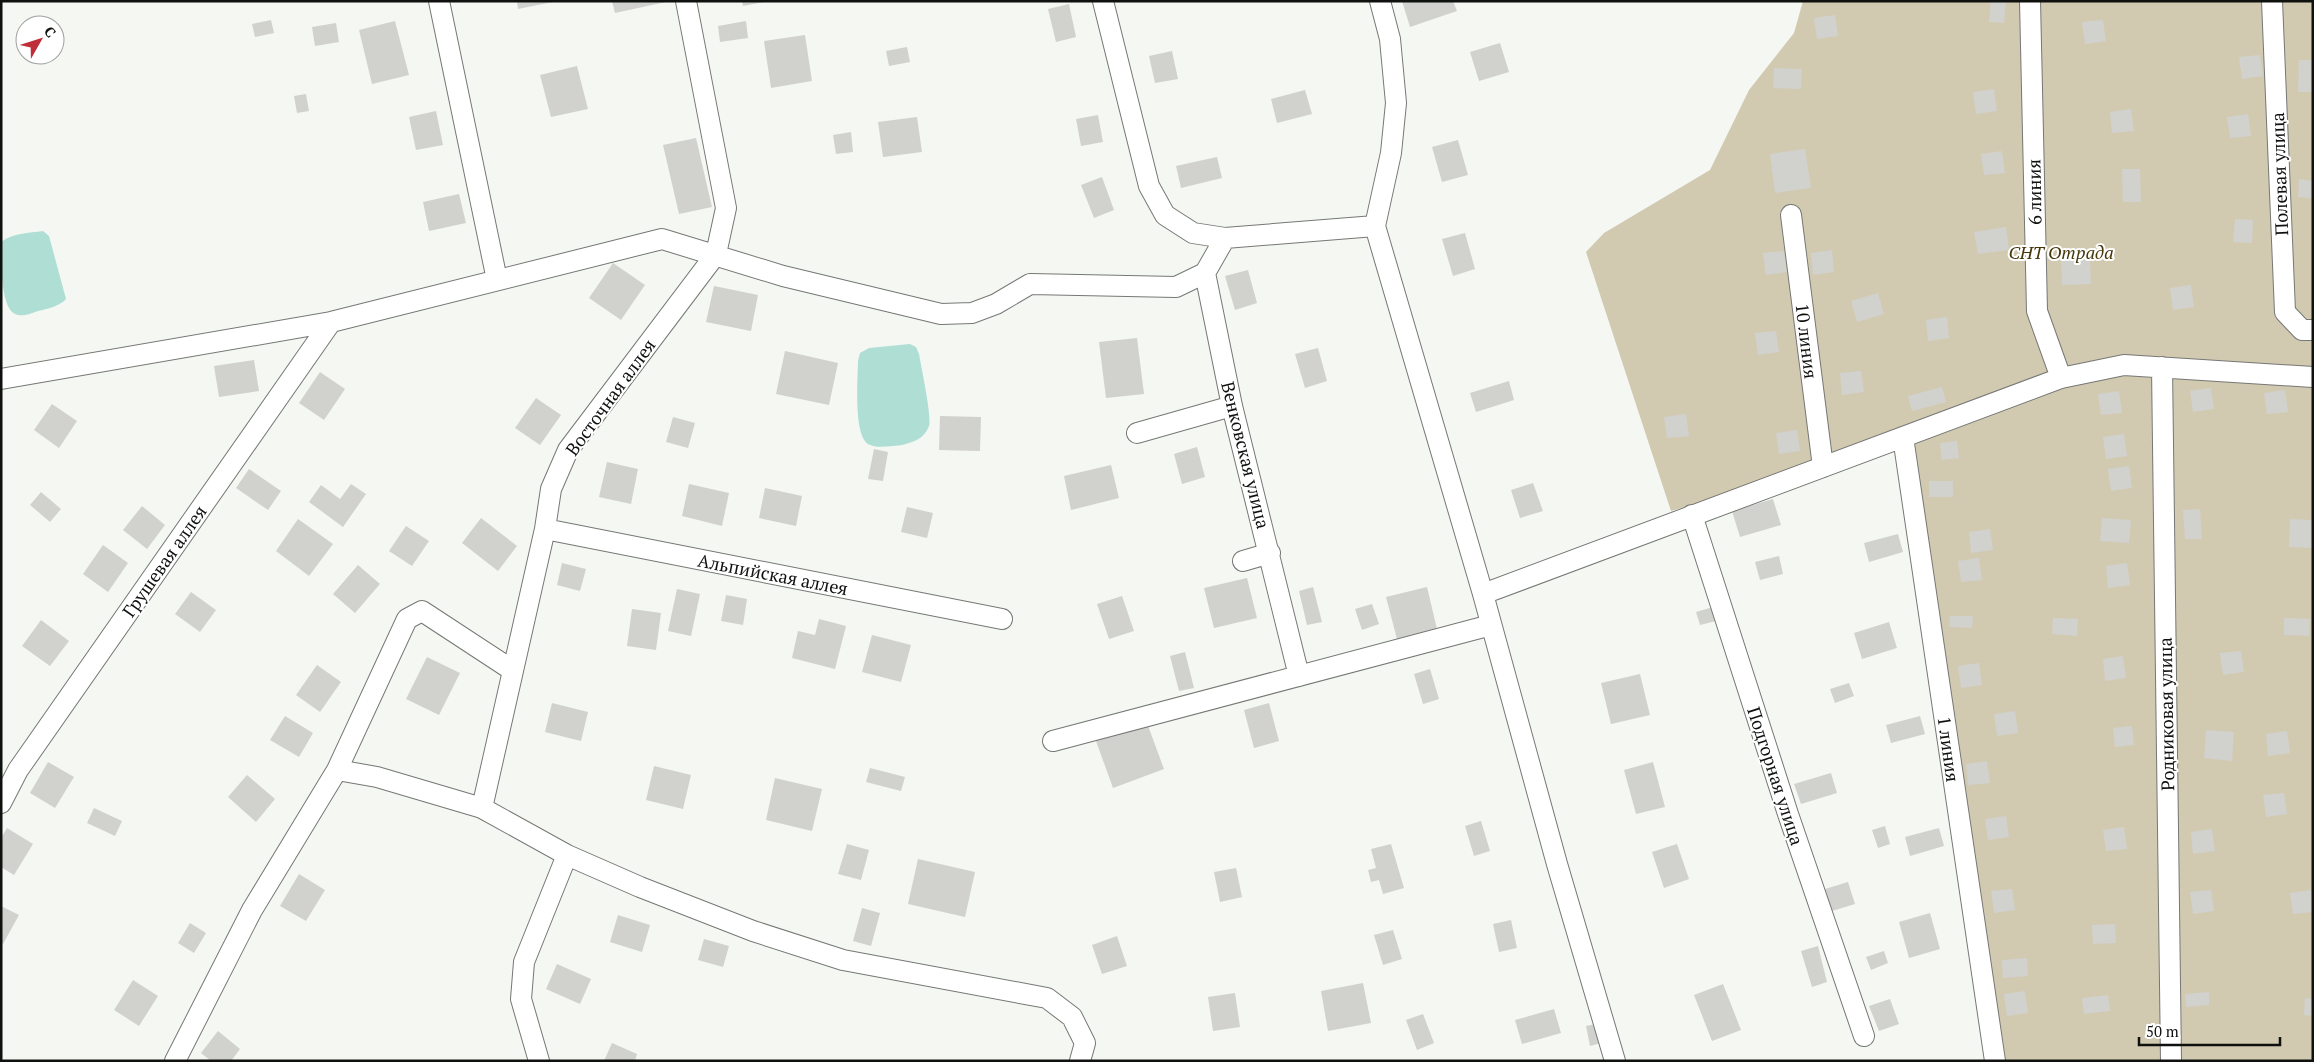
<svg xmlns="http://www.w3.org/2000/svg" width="2314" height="1062" viewBox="0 0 2314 1062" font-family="'PT Serif',serif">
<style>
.green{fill:#d2c9b1}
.water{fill:#afded5}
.building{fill:#d1d2cd}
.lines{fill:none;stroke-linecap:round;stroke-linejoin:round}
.street-casing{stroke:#757874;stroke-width:22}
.street{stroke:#fff;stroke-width:20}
.labels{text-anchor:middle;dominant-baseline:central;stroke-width:4;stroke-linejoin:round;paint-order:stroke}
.street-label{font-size:18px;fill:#0f110f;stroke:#fff}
.park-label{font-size:18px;font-style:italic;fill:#463709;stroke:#fff}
</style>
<rect width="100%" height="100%" fill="#f4f7f2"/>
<!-- green -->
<path class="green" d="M1803,1H2313V1061H1988L1900,446L1671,511L1586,252L1604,233L1710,170L1749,90L1794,33Z"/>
<!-- water -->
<path class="water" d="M43,231L49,236L66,299C60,306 47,309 38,311C30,314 22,317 15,314C0,307 1,257 1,242C13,233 29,233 43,231Z
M910,344L916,347L919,354C921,366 932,417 929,426C924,439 914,442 902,445C893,446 876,449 868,444C853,434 858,378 858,361L860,353L869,348Z"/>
<!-- building -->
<path class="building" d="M517,1H553V2L518,9Z
M612,1H666V2L615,13Z
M742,1H764V2L743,6Z
M1402,1H1453L1457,11L1410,27Z
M1991,1H2006L2004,23L1989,22Z
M1069,4L1076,37L1056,42L1048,9Z
M1835,15L1838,36L1817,39L1814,18Z
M271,20L274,33L255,37L252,24Z
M2103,20L2106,41L2085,44L2082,22Z
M395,21L409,75L372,84L359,30Z
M746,21L748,38L720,42L718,26Z
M336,23L339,42L315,46L312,27Z
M805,35L812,81L771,88L764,41Z
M1500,43L1509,72L1479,81L1470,52Z
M907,47L910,62L889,66L886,51Z
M1172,51L1178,79L1155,83L1149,56Z
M2260,55L2263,76L2242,79L2239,57Z
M2299,60H2313V92H2298Z
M577,66L588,109L551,117L540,75Z
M1774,68L1802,69L1801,89L1773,88Z
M1994,89L1997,111L1976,114L1973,92Z
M1305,90L1312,114L1277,123L1271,99Z
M306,94L309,111L297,113L294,96Z
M2131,109L2134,131L2112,133L2110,112Z
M436,111L443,145L416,150L409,117Z
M2248,114L2251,136L2230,138L2227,117Z
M1098,115L1103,142L1081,146L1076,119Z
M917,117L922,152L883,157L878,122Z
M851,132L853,152L836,154L833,135Z
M696,138L712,207L679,214L663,145Z
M1458,140L1468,175L1442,182L1432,147Z
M1805,149L1811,188L1775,193L1770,154Z
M2002,151L2005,173L1984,175L1981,154Z
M1217,157L1222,178L1181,188L1176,166Z
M2122,169H2140L2141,202H2123Z
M1102,177L1114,210L1094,218L1081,185Z
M2299,179L2313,181V198L2298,197Z
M459,194L466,223L429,231L423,202Z
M2235,219L2253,220L2252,243L2233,242Z
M2006,227L2009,250L1978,254L1974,232Z
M1465,233L1475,269L1453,276L1442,239Z
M1832,250L1834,272L1813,275L1811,253Z
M1784,251L1787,272L1766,275L1763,253Z
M2090,256L2091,284L2062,285L2061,257Z
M613,263L645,285L621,320L589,298Z
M1248,270L1257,303L1235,310L1225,276Z
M2191,285L2194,307L2173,310L2170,288Z
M714,286L758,295L751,331L706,322Z
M1878,293L1884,314L1857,322L1851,301Z
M1947,317L1949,338L1928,341L1926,320Z
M1776,331L1779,352L1758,355L1755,333Z
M1137,338L1144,394L1106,398L1099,342Z
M1318,348L1327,381L1305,388L1295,354Z
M785,351L838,363L829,405L776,394Z
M254,360L259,391L219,397L214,366Z
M1861,371L1864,392L1842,395L1840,373Z
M320,372L345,389L324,420L299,403Z
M1509,381L1514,400L1476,412L1470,393Z
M1942,387L1946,402L1912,411L1908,396Z
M2211,388L2214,409L2193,412L2190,391Z
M2285,390L2288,412L2267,414L2264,393Z
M2119,391L2122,413L2101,415L2098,394Z
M536,398L561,415L540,445L515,428Z
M52,404L77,421L59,448L34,430Z
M1686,414L1689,436L1667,438L1664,417Z
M940,416L981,417L980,451L939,450Z
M673,417L695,423L688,448L666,442Z
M1797,430L1800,451L1779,454L1776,433Z
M2124,434L2127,456L2106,459L2103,437Z
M1957,441L1959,458L1942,460L1940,443Z
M1197,447L1205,477L1182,484L1174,454Z
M874,449L888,452L883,481L868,479Z
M607,462L638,469L631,504L599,497Z
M1111,465L1119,498L1071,510L1064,476Z
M2129,466L2132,488L2111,491L2108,469Z
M249,469L281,491L268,510L236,488Z
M1929,481H1953V497H1929Z
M1533,483L1543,511L1520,518L1511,490Z
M351,484L366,494L343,527L309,502L321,485L340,499Z
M689,484L729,493L722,526L682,516Z
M765,488L802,496L796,526L759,518Z
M41,492L61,509L50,522L30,505Z
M1773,499L1781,525L1740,537L1732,511Z
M142,506L165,525L147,549L123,530Z
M907,507L933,513L927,538L901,532Z
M2200,509L2202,539H2185L2183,510Z
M481,518L517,546L498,571L462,543Z
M2102,518L2131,520L2129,543L2100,541Z
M298,519L333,544L309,576L276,551Z
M2290,519L2313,520V548L2289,547Z
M406,526L429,541L412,566L389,551Z
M1990,529L1993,550L1971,553L1969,532Z
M1898,534L1903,552L1869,562L1864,543Z
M103,545L128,563L108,592L83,574Z
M1779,556L1783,574L1760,580L1755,562Z
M1979,558L1982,580L1961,582L1958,561Z
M562,563L586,569L580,591L557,585Z
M2127,563L2130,585L2108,588L2106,566Z
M358,565L380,584L355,613L333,594Z
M1247,578L1257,618L1214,628L1204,588Z
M1313,587L1322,622L1307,625L1299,591Z
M1427,587L1437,629L1397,639L1386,597Z
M677,589L700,594L691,636L668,631Z
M191,592L216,610L200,632L175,614Z
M726,595L747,599L743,625L721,621Z
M1122,596L1134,631L1109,639L1097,604Z
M1372,604L1379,624L1362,630L1355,609Z
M1713,607L1716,621L1700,625L1696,612Z
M632,609L661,613L656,650L627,646Z
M1950,616H1973L1972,628L1949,627Z
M2053,618L2078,619L2077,636L2052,634Z
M2284,618L2310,619L2309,636L2284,635Z
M819,619L846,626L835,669L792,658L798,631L815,635Z
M41,620L69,641L50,666L22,646Z
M1889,622L1897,648L1862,659L1854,633Z
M872,635L911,645L901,682L862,672Z
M2241,651L2244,672L2223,675L2220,653Z
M1185,652L1194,688L1179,691L1170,656Z
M2123,656L2126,678L2105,681L2103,659Z
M427,657L460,673L439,715L406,699Z
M1979,663L1982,685L1961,688L1958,666Z
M317,665L341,682L320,712L296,695Z
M1430,669L1439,699L1423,704L1414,674Z
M1640,674L1650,715L1611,724L1601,683Z
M1849,683L1854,696L1835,703L1830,689Z
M552,703L588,712L581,741L545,732Z
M1269,703L1279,741L1254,748L1244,710Z
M2015,711L2018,733L1997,736L1994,714Z
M285,716L313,733L299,757L270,740Z
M1920,716L1925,734L1891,743L1886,725Z
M1147,723L1164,769L1113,788L1096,741Z
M2132,726L2134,745L2115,747L2113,728Z
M2206,730L2234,732L2232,761L2204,758Z
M2287,731L2290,753L2268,756L2266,734Z
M1987,761L1990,783L1968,785L1966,764Z
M48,762L74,777L55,808L30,793Z
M1653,762L1665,807L1636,814L1624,770Z
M654,766L691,775L683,809L646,800Z
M870,768L905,777L901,791L866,782Z
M1831,773L1837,793L1801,804L1794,784Z
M247,775L275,799L256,822L228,797Z
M775,778L822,789L812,831L766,820Z
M2284,793L2287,814L2266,817L2263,795Z
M94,808L122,821L115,836L87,823Z
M2006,816L2009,837L1988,840L1985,819Z
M1481,821L1490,851L1474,856L1465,826Z
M1885,826L1890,844L1878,848L1872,830Z
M2124,827L2127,849L2106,851L2103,830Z
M7,828L33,844L14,875L1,867V838Z
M1939,828L1944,846L1910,856L1905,837Z
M2212,829L2215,851L2193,854L2191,832Z
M847,844L869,850L861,880L838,874Z
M1391,844L1404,888L1383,894L1379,880L1371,882L1368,870L1376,868L1371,849Z
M1677,844L1689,879L1664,888L1652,852Z
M918,859L975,872L965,917L908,904Z
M1236,868L1242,897L1220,902L1214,872Z
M299,874L325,890L306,921L280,906Z
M1848,882L1855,904L1832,911L1825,889Z
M2012,889L2015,910L1994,913L1991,891Z
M2211,890L2214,911L2193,914L2190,892Z
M2311,890L2313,912L2293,914L2290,893Z
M1,906L19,915L3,944L1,943Z
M862,908L880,913L871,946L853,941Z
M1930,913L1940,949L1909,958L1899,922Z
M618,915L650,925L642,952L610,942Z
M1511,920L1517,948L1499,952L1493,924Z
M190,923L206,933L194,953L178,943Z
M2115,924L2116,943L2093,944L2092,925Z
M1393,930L1402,959L1383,965L1374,935Z
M1117,936L1127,966L1102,974L1092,945Z
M704,939L729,946L723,967L698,960Z
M1818,946L1827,982L1812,987L1801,951Z
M1884,951L1888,963L1871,970L1866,957Z
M2027,958L2028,976L2003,978L2002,960Z
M557,964L591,979L580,1004L546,989Z
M133,980L158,996L139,1026L114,1010Z
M1363,983L1371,1023L1328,1031L1321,991Z
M1723,984L1741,1030L1712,1041L1694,995Z
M2025,991L2028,1013L2007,1016L2004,994Z
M2209,992V1005L2186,1007L2185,994Z
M1235,993L1240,1027L1213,1031L1208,997Z
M2108,995L2110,1011L2084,1014L2082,998Z
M2305,998L2313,999V1016L2304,1015Z
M1890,999L1899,1024L1879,1031L1869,1006Z
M1554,1009L1561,1033L1522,1044L1515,1020Z
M1423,1014L1434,1043L1417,1050L1406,1020Z
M1596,1024L1601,1043L1590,1046L1586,1026Z
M218,1031L240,1049L231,1061H211L201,1053Z
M612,1043L637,1054L635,1061H604Z"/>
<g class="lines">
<defs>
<path id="street" d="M439,1L497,280
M1103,1L1149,186L1165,215L1193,233L1225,238L1375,226
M1380,1L1390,39L1396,103L1391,153L1375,226L1483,594L1557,864L1615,1061
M2030,1L2037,311L2061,378
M2272,1L2285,312L2302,330H2313
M1791,215L1823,467
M1225,238L1205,273L1232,406L1299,676
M2162,367L2171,1061
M1,379L331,322L662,239L783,276L941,314L972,313L996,304L1030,284L1176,287L1205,273
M1137,433L1232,406
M1903,437L1995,1061
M1692,515L1788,814L1864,1036
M545,529L1002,619
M1243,561L1270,553
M1483,594L2061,378L2124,365L2313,377
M1053,741L1491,625
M337,770L407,619L422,611L512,670
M1,803L18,770L331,322
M482,808L545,529L551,489L568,450L716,254L726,208L686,1
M175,1061L252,910L337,770L377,777L482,808L567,855L640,887L753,931L843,960L1047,998L1072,1017L1085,1043L1080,1061
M539,1061L521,999L524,962L567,855"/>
</defs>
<!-- street casing -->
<use href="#street" class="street-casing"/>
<!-- street -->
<use href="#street" class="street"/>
</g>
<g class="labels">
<!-- street labels -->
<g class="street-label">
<text transform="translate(2279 174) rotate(-92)">Полевая улица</text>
<text transform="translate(2034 192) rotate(-91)">6 линия</text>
<text transform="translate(1807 341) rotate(83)">10 линия</text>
<text transform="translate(610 397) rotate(-54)">Восточная аллея</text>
<text transform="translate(1246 455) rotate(76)">Венковская улица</text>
<text transform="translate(164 561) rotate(-55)">Грушевая аллея</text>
<text transform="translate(773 574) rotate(11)">Альпийская аллея</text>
<text transform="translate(2166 714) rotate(-91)">Родниковая улица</text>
<text transform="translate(1949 749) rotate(82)">1 линия</text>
<text transform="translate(1776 776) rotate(72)">Подгорная улица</text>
</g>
<!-- park labels -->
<g class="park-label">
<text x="2061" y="252">СНТ Отрада</text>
</g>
</g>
<!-- border -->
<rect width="2314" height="1062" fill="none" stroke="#0f110f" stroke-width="5"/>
<!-- north arrow -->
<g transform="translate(40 40) rotate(51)"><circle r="24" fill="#ffffff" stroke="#9fa09f"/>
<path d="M0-4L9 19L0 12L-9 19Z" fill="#bf2f3a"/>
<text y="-8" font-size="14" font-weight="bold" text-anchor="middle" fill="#0f110f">С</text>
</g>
<!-- scale -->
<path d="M2139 1037v8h141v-8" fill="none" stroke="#0f110f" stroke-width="2.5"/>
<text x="2146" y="1037" font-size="15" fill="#0f110f" stroke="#ffffff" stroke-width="4" paint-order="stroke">50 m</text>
</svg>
